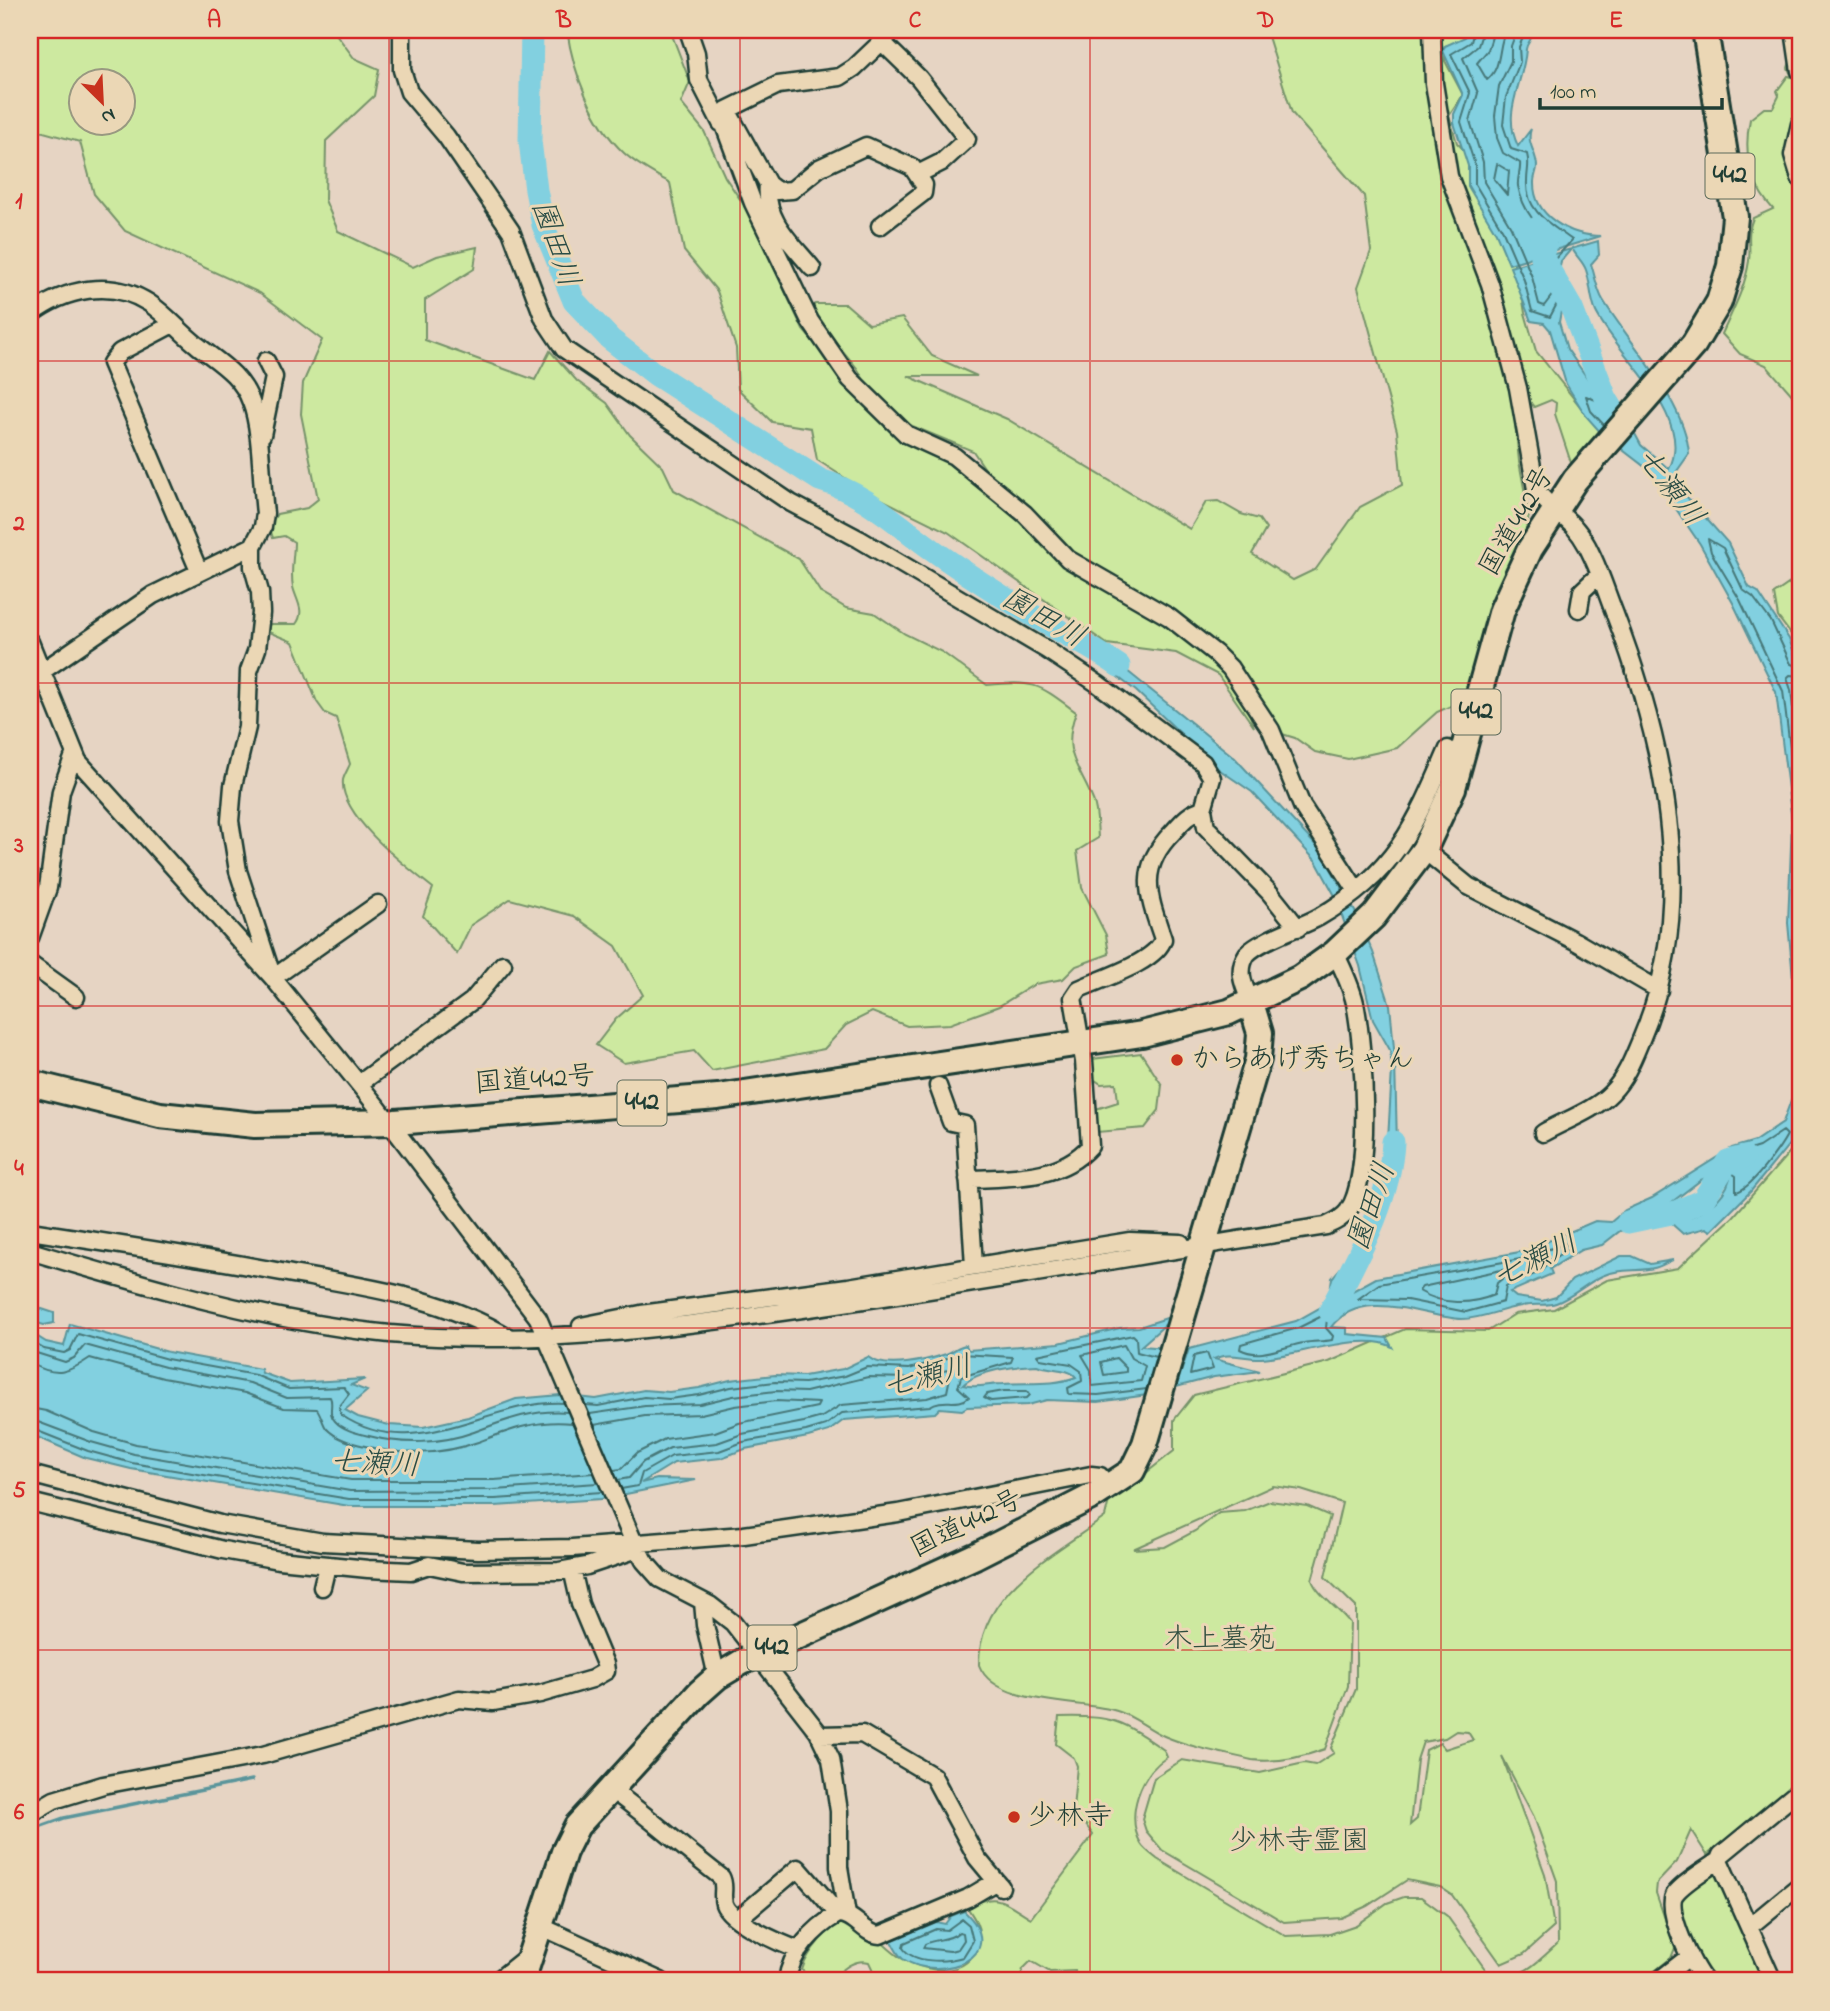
<svg xmlns="http://www.w3.org/2000/svg" width="1830" height="2011" viewBox="0 0 1830 2011" font-family="'Indie Flower','Klee One',sans-serif">
<style>
.green{fill:#cde9a0;stroke:#76936a;stroke-width:2;fill-rule:evenodd}
.water{fill:#82d0e0;stroke:#5a959b;stroke-width:2;fill-rule:evenodd}
.lines{fill:none;stroke-linecap:round;stroke-linejoin:round}
.shore{stroke:#477879;stroke-width:2}
.stream{stroke:#5a959b;stroke-width:3.5}
.river{stroke:#82d0e0;stroke-width:23}
.minor-casing{stroke:#1f3d34;stroke-width:21}
.highway-casing{stroke:#1f3d34;stroke-width:30}
.minor{stroke:#ebd7b5;stroke-width:16}
.highway{stroke:#ebd7b5;stroke-width:24}
.grid{fill:none;stroke:#d62828;stroke-width:2;stroke-opacity:0.55}
.poi-dot{fill:#c8321e;stroke:#ebd7b5;stroke-width:2.5}
.labels{text-anchor:middle;dominant-baseline:central;stroke-width:6;stroke-linejoin:round;paint-order:stroke}
.shield{fill:#ebd7b5;stroke:#5c6b5b;stroke-width:2}
.shield-label{font-size:26px;font-weight:bold;fill:#1f3d34}
.street-label{font-size:28px;fill:#1f3d34;stroke:#ebd7b5}
.poi-label{font-size:28px;fill:#1f3d34;stroke:#ebd7b5;text-anchor:start}
.park-label{font-size:28px;fill:#304e3f;stroke:#ebd7b5}
.water-label{font-size:30px;font-style:italic;fill:#294c45;stroke:#ebd7b5}
.neatline{fill:none;stroke:#d62828;stroke-width:2.5}
.grid-label{font-size:23px;text-anchor:middle;font-weight:bold;fill:#d62828}
</style>
<rect width="100%" height="100%" fill="#e6d4c3"/>
<filter id="ink" filterUnits="userSpaceOnUse"><feTurbulence type="fractalNoise" baseFrequency=".0143" numOctaves="2"/><feDisplacementMap in="SourceGraphic" scale="14" xChannelSelector="R" yChannelSelector="G"/><feConvolveMatrix kernelMatrix="1 2 1 2 8 2 1 2 1" color-interpolation-filters="sRGB"/></filter>
<g filter="url(#ink)">
<!-- green -->
<path class="green" d="M30,30H333L354,58L379,69L374,96L326,141L325,200L338,231L413,267L437,256L477,247L474,269L425,300V340L535,380L550,351L577,381L607,403L630,435L663,467L674,490L799,559L821,593L846,608L874,613L905,634L942,652L987,685C1035,680 1038,684 1076,712C1061,753 1078,764 1093,800C1098,810 1097,826 1098,838L1077,851L1082,888L1106,935L1109,954L1076,966L1063,979L1035,984L999,1006L950,1024L907,1026L872,1012L846,1025L824,1049L712,1071L694,1051L624,1063L596,1045L616,1019L643,995L616,946L574,916L510,899L471,925L457,954L423,916L433,888C408,868 339,816 343,780C344,775 348,769 350,764L336,718L325,713L317,702L293,642L266,631L270,624H296C306,611 296,600 293,587C290,572 294,557 294,542L284,536L273,538L269,526L277,514L307,508L318,499L301,414L303,383L322,340L260,293L125,231L94,194L80,142L36,130L30,108ZM80,80H122V122H80Z
M567,30H670L690,82L681,103L704,131L725,177L746,208L803,330L897,438L941,457L1040,539L1057,560L1167,621L1067,547L1048,523L992,479L973,451L905,423L867,385L857,368L809,310L815,304H846L869,324L902,318L932,356L977,376H908L1007,419L1190,529L1206,502L1218,501L1241,514L1259,519L1266,529L1252,554L1293,580L1316,569L1360,507L1402,485L1397,431L1358,287L1371,251L1364,196L1292,113L1266,30H1468L1462,40L1445,46V61L1463,95L1449,116L1457,143L1470,156L1519,276L1525,313L1536,351L1602,434L1573,469L1555,414L1556,403L1551,400L1534,407L1524,394L1513,402L1519,461L1529,515L1524,541L1490,605L1468,689L1460,702L1437,712L1397,748L1348,759L1315,752L1295,738L1279,733L1243,695L1254,727L1218,675L1176,653L1107,644L948,532L867,492L817,460L811,428L772,422L738,389L736,348L717,291L684,251L670,183C655,174 637,165 624,153C592,123 573,72 567,30Z
M1800,30V86L1794,83L1800,116V404L1766,365L1740,354L1722,334C1733,310 1745,288 1749,261C1751,245 1746,234 1753,218L1773,209C1749,183 1743,153 1750,119L1764,108H1773L1779,96L1777,91L1788,76L1792,77L1788,68Z
M1800,576V655L1796,641L1778,617L1774,594Z
M1141,1053L1162,1085L1159,1110L1145,1128L1097,1132L1093,1110L1118,1102L1116,1083L1101,1084L1092,1078V1059Z
M1800,1140V1780L1707,1855L1691,1830L1677,1862L1657,1883L1656,1893L1675,1948L1671,1958L1642,1981H1076L1075,1971L1050,1972L1031,1961L1023,1969L1020,1981H878L869,1962C853,1958 841,1971 830,1981H812L802,1970C806,1955 830,1921 848,1923C870,1925 884,1948 901,1958C931,1975 975,1979 979,1935C980,1925 972,1915 967,1907C998,1891 1004,1902 1031,1918L1093,1835L1086,1825L1072,1820L1077,1766L1074,1758L1056,1744L1059,1717C1114,1716 1119,1719 1164,1750L1167,1757C1140,1774 1125,1815 1141,1844C1144,1849 1152,1855 1157,1859L1286,1936L1330,1934L1356,1925L1387,1903L1404,1897H1421L1447,1916L1493,1980C1522,1979 1538,1962 1558,1943L1557,1881L1534,1817L1502,1756L1545,1874L1554,1927L1524,1954L1501,1964L1452,1895L1440,1887L1407,1880L1367,1906L1341,1918L1284,1922L1162,1850L1146,1831L1142,1819L1154,1778L1182,1760L1260,1773L1304,1763L1315,1765L1334,1753L1331,1748L1356,1689V1607L1325,1577L1342,1503L1301,1490L1273,1486L1133,1549L1165,1547L1195,1531L1219,1513L1245,1511L1270,1501L1307,1506L1330,1516L1312,1580C1317,1595 1340,1609 1350,1623L1348,1686L1325,1749C1303,1757 1276,1763 1252,1760C1223,1753 1192,1748 1164,1736C1148,1729 1134,1716 1117,1711C1083,1700 995,1707 979,1665C978,1591 1054,1555 1105,1517L1112,1488L1132,1484L1174,1451V1420L1194,1395L1329,1362L1405,1329L1488,1331L1515,1314L1554,1309L1607,1280L1678,1268L1733,1217ZM1456,1731L1468,1732L1473,1740L1445,1749L1440,1743L1426,1750L1417,1819L1410,1825L1417,1760L1423,1742L1445,1738Z
M1711,1874L1718,1876L1765,1981H1714L1703,1967L1677,1909L1680,1899Z"/>
<!-- water -->
<path class="water" d="M1468,30H1532C1534,40 1527,41 1526,49C1524,83 1501,111 1518,146L1531,129C1526,143 1536,151 1537,166C1537,172 1534,176 1534,182C1533,217 1571,236 1601,236L1509,264L1496,233L1468,186V166L1454,123V114L1463,95L1443,51L1445,46L1465,37Z
M1598,241L1599,255L1591,264C1595,276 1597,290 1603,300C1629,343 1686,402 1689,454L1677,471L1678,487L1728,543L1749,587L1758,592L1789,639L1800,669V1131L1751,1191L1711,1231L1706,1228L1683,1234L1673,1225L1675,1219C1698,1219 1724,1201 1730,1178L1718,1173L1701,1180L1647,1221L1620,1231L1602,1245L1581,1250L1550,1269L1552,1274L1510,1292L1516,1297L1542,1301L1556,1297L1572,1280L1621,1256H1632L1650,1264L1673,1260C1667,1262 1660,1267 1654,1268C1637,1272 1619,1268 1602,1276C1585,1284 1573,1297 1556,1303C1548,1306 1538,1304 1530,1305C1507,1306 1484,1319 1462,1319C1422,1317 1363,1286 1331,1327L1347,1328V1334L1387,1338L1392,1347C1366,1331 1295,1356 1261,1358C1245,1359 1229,1351 1214,1359L1260,1371L1214,1377L1176,1387L1189,1349L1296,1321L1328,1303L1332,1278L1356,1250L1372,1217L1388,1140L1392,1069L1390,1050L1373,1020L1360,966L1334,894L1316,861L1252,792L1217,768L1136,691L1061,633L1026,612L1060,628L1116,662L1235,758L1321,851L1357,915L1373,952L1390,1005L1395,1059L1397,1147L1393,1168L1382,1180L1375,1231L1371,1242L1339,1280L1338,1299L1376,1278L1525,1251L1595,1221L1611,1222L1625,1210L1652,1198L1732,1148L1755,1141L1783,1122L1797,1084L1800,1054L1788,923L1792,821L1776,692L1733,603L1700,544L1650,471L1602,434L1586,416L1566,384L1550,330L1544,323L1531,321L1510,267ZM1572,248C1576,257 1583,261 1586,270C1591,284 1590,299 1596,312C1618,357 1696,417 1669,469L1641,445L1625,415L1608,397L1597,392L1567,349L1559,322L1561,311L1569,298L1570,286L1559,272L1561,261Z
M30,1305L54,1313V1323L44,1325L30,1321Z
M1176,1315L1141,1346L1167,1348L1154,1394L1098,1402L1047,1400L1028,1405L967,1407L962,1410L940,1408L935,1413L844,1420L829,1431L808,1437L745,1449L721,1458L674,1463L641,1483L657,1479L696,1480L601,1499L495,1506H349L131,1469L86,1458L30,1434V1332L46,1342L64,1346L70,1324L168,1352L261,1369L262,1373L290,1383L365,1379L351,1385L367,1391L345,1410L358,1417L389,1425L423,1427L468,1417L516,1399L560,1395L596,1399L644,1390L669,1392L699,1388L730,1380L775,1375L804,1376L843,1369L868,1357C885,1371 928,1360 946,1354C955,1351 957,1346 966,1345L968,1350L1059,1343L1120,1328L1139,1327ZM1037,1365C1049,1370 1069,1368 1076,1377C1053,1386 1027,1382 1003,1384C988,1384 977,1389 963,1385C978,1370 1016,1366 1037,1365Z
M964,1911C1013,1957 940,1983 903,1959C898,1955 894,1947 891,1941L936,1922L945,1924L951,1916Z"/>
<g class="lines">
<!-- shore -->
<path class="shore" d="M1474,30L1471,42L1451,54L1470,93L1461,122L1475,165V184L1503,231L1524,280L1532,311L1550,317L1563,292L1553,279L1554,260L1572,240C1552,225 1525,212 1527,181C1527,170 1530,165 1527,154L1511,149L1503,125L1506,97L1520,62L1519,47L1526,30
M1483,30L1478,46L1463,58L1478,93L1470,121L1483,162L1484,182L1511,227L1532,277L1539,304L1544,306L1553,294C1538,270 1545,264 1556,242C1537,226 1523,212 1518,186C1517,178 1521,171 1520,163L1503,153L1497,138L1495,116L1499,86L1511,61V46L1517,30
M1494,30L1488,50L1477,63L1487,80C1503,66 1497,47 1506,30
M1497,164L1509,171L1507,195L1494,179Z
M1604,425L1591,411L1586,396L1603,403L1613,415
M1800,667L1791,664L1771,621L1753,597L1743,590L1723,548L1708,539L1711,552L1740,600L1783,691L1799,821L1795,922L1800,960
M1800,676L1790,675L1787,678L1791,690L1800,770
M1783,1131L1787,1135C1780,1148 1750,1190 1736,1192V1176L1723,1167V1162L1733,1155L1759,1147Z
M1565,1243L1569,1248L1547,1263L1542,1271L1506,1286L1503,1302L1466,1312L1407,1300L1358,1299L1379,1284L1526,1258Z
M1501,1270H1506L1508,1274L1497,1283L1494,1295C1470,1305 1442,1305 1419,1291L1422,1287Z
M1322,1316L1327,1318L1326,1328L1333,1336L1332,1340C1322,1342 1313,1341 1304,1343C1284,1346 1260,1360 1240,1349L1241,1344L1298,1328Z
M30,1341L44,1349L64,1353L70,1350L78,1334L167,1359L255,1375L289,1389L344,1387L349,1394L339,1407L341,1415C417,1466 487,1399 564,1403
M1124,1345L1131,1358L1145,1366L1141,1381L1092,1386L1091,1370L1082,1355Z
M30,1351L65,1362L74,1358L85,1345L165,1367L250,1383L287,1398L330,1397C334,1404 327,1413 335,1421C343,1430 357,1433 369,1436C403,1445 441,1444 474,1432C506,1420 533,1409 568,1412
M1207,1353L1213,1369L1190,1375L1194,1356Z
M1116,1358L1126,1368V1372L1104,1375L1101,1362Z
M30,1363C57,1378 68,1373 90,1358L163,1378L245,1393L284,1408L317,1409C321,1414 322,1422 326,1428C336,1439 352,1443 365,1446C401,1456 442,1455 478,1442C510,1430 537,1419 572,1423
M1147,1389L1098,1395L1069,1394L1068,1388L1082,1381L1081,1371L1071,1364L1040,1359L1037,1355L1133,1335L1136,1338L1137,1352L1156,1357
M1004,1391H1027L1030,1395L1027,1398L991,1401L984,1398L987,1394Z
M586,1405L598,1406L644,1397L669,1399L699,1395L731,1387L775,1382L805,1383L845,1376L867,1367L909,1369L961,1354L1013,1357L1011,1362L961,1377L958,1387L969,1397C958,1407 943,1397 930,1406L842,1413L826,1425L806,1431L743,1442L719,1451L672,1456L642,1473L638,1486L621,1489
M30,1408L46,1411L94,1432L136,1444L351,1480H494L594,1473
M590,1414L645,1406L700,1404L733,1396L776,1391L806,1392L868,1377L909,1378L948,1370L951,1372L947,1392L927,1398L841,1405L822,1417L804,1422L742,1434L717,1443L670,1448L643,1462L629,1478L618,1480
M30,1419L91,1442L134,1454L350,1491L494,1490L598,1483
M594,1425L645,1416L701,1414L735,1406L776,1401L819,1403L817,1407L739,1423L715,1432L665,1439L637,1453L621,1469L614,1470
M30,1428L88,1451L132,1463L349,1499H495L602,1492
M962,1919L969,1925L973,1941L963,1957C946,1962 914,1964 903,1948L904,1943L936,1929L947,1930Z
M959,1932L963,1933L964,1940L958,1949L950,1951L923,1948L925,1944C937,1938 949,1941 959,1932Z"/>
<!-- stream -->
<path class="stream" d="M30,1830L64,1818L252,1780"/>
<!-- river -->
<path class="river" d="M532,30L530,141L536,190L543,225L574,301L610,339L655,374L820,480C865,493 895,523 933,550C959,569 986,586 1013,603C1047,626 1085,642 1119,666
M1537,228L1546,239L1542,257L1572,309L1606,398L1620,421
M1628,1222L1676,1212L1703,1200L1728,1161L1744,1157
M1330,1311C1357,1258 1390,1202 1393,1142"/>
<defs>
<path id="minor" d="M402,30V70L409,92L446,136L511,231L544,319L564,349L791,503L859,539L1047,650L1098,684L1203,763L1212,778L1203,809L1206,827L1270,893L1298,928
M688,30L696,53L699,80L721,123
M894,30L854,68L840,77L778,85L727,110L721,117L753,203L810,321L850,379L906,434L954,456L1025,514L1068,559L1169,617L1215,653L1230,668L1271,730L1302,806L1357,891
M1432,30L1434,83L1449,176L1490,284L1518,388L1536,489C1544,503 1555,508 1566,519C1578,529 1587,544 1593,558C1601,575 1607,594 1614,612C1665,744 1699,902 1642,1037C1634,1056 1626,1078 1611,1093C1595,1110 1564,1121 1543,1133
M1794,30L1800,71
M882,42L919,78L967,139L942,162L918,174
M727,110L768,184L777,191L792,190L819,168L866,146L912,167L924,185L923,193L880,226
M1800,124L1793,155L1800,178
M768,184C764,220 791,242 812,268
M30,315C64,289 111,278 149,303C167,315 180,332 197,345C218,362 241,374 251,402C262,429 261,482 265,513L263,527L253,546V567L260,592L261,613L257,649L249,671L247,727L233,786L230,821L238,871L273,978L378,904
M173,324L120,352L111,363L199,571
M262,435L274,377L266,361
M1579,609L1582,591L1600,574
M30,642L78,761L273,978L379,1109L538,1318L632,1538L644,1561L660,1579L710,1605L733,1623L818,1732L831,1759L839,1811V1867L847,1915
M41,672L153,595L253,546
M1424,850L1468,886L1575,941L1659,990
M30,938L48,888L61,791L74,755
M30,964L76,997
M1251,1003C1244,986 1236,971 1247,954C1260,940 1299,928 1319,917C1395,873 1415,826 1448,749
M359,1084L472,1001L503,964
M938,1086L951,1122L965,1125L974,1266
M968,1179C1010,1177 1059,1181 1090,1146L1084,1061L1073,998L1079,989C1100,979 1157,962 1163,939C1148,895 1137,868 1173,832C1182,822 1190,812 1203,809
M30,1231C116,1244 201,1257 287,1273C365,1287 440,1296 510,1338
M30,1251C147,1286 268,1322 390,1334C536,1347 679,1327 823,1306C991,1282 1158,1252 1326,1226C1334,1222 1342,1219 1348,1211C1373,1176 1364,1047 1355,1003C1351,986 1343,969 1335,953
M581,1326L641,1314L848,1287L1130,1241L1181,1243
M30,1474L220,1524L323,1542L478,1550L572,1548L744,1535L898,1513L1091,1475L1100,1476L1108,1487
M30,1502L223,1550L279,1560L368,1569L411,1571L429,1565L463,1572L559,1571L587,1566L638,1549
M322,1587L327,1566
M703,1602L705,1625L717,1677
M820,1735L862,1734L933,1776L977,1858L1001,1887
M609,1788C648,1816 683,1848 721,1877C726,1886 721,1894 724,1904C730,1922 782,1944 799,1950
M30,1814L54,1800L103,1785L263,1755L459,1699L493,1702L540,1694L592,1679L606,1671L605,1664L580,1604L572,1569
M739,1918L798,1868L838,1914
M540,1926L661,1981
M1749,1927L1800,1885
M497,1981L528,1956
M787,1981C790,1953 814,1928 838,1914C855,1913 863,1934 880,1935L968,1898L995,1882
M1658,1981L1690,1956
M1705,1981C1693,1968 1664,1909 1675,1894C1685,1881 1706,1870 1719,1860
M1773,1981L1719,1860L1721,1855L1800,1790
M1797,1981L1800,1979"/>
<path id="highway" d="M30,1083L160,1115L255,1125L395,1122L718,1097L1142,1034L1229,1012L1300,978L1335,953L1374,916L1424,850L1453,788L1502,610L1530,549L1575,480L1694,344L1719,302L1730,266L1735,217L1705,30
M522,1981L564,1852L577,1826L699,1693L717,1677L742,1662L975,1556L1095,1495L1132,1471L1145,1444L1258,1059L1260,1033L1251,1003"/>
</defs>
<!-- minor casing -->
<use href="#minor" class="minor-casing"/>
<!-- highway casing -->
<use href="#highway" class="highway-casing"/>
<!-- minor -->
<use href="#minor" class="minor"/>
<!-- highway -->
<use href="#highway" class="highway"/>
</g>
</g>
<!-- grid -->
<path class="grid" d="M389,30V1981M740,30V1981M1090,30V1981M1441,30V1981M30,361H1800M30,683H1800M30,1006H1800M30,1328H1800M30,1650H1800"/>
<!-- markers -->
<g class="poi-dot">
<circle cx="1177" cy="1060" r="7"/>
<circle cx="1014" cy="1817" r="7"/>
</g>
<g class="labels">
<!-- shield labels -->
<g class="shield">
<rect x="1705.5" y="153.5" width="49" height="45" rx="5"/>
<rect x="1451.5" y="689.5" width="49" height="45" rx="5"/>
<rect x="617.5" y="1080.5" width="49" height="45" rx="5"/>
<rect x="747.5" y="1625.5" width="49" height="45" rx="5"/>
</g>
<g class="shield-label">
<text x="1730" y="176">442</text>
<text x="1476" y="712">442</text>
<text x="642" y="1103">442</text>
<text x="772" y="1648">442</text>
</g>
<!-- street labels -->
<g class="street-label">
<text transform="translate(1518 522) rotate(-60)">国道442号</text>
<text transform="translate(535 1081) rotate(-4)">国道442号</text>
<text transform="translate(967 1525) rotate(-26)">国道442号</text>
</g>
<!-- poi labels -->
<g class="poi-label">
<text x="1191" y="1060">からあげ秀ちゃん</text>
<text x="1028" y="1817">少林寺</text>
</g>
<!-- park labels -->
<g class="park-label">
<text x="1220" y="1640">木上墓苑</text>
<text x="1299" y="1842">少林寺霊園</text>
</g>
<!-- water labels -->
<g class="water-label">
<text transform="translate(554 244) rotate(71)">園田川</text>
<text transform="translate(1669 488) rotate(52)">七瀬川</text>
<text transform="translate(1043 619) rotate(30)">園田川</text>
<text transform="translate(1373 1207) rotate(-71)">園田川</text>
<text transform="translate(1536 1261) rotate(-26)">七瀬川</text>
<text transform="translate(928 1378) rotate(-14)">七瀬川</text>
<text transform="translate(375 1465) rotate(3)">七瀬川</text>
</g>
</g>
<!-- margin -->
<rect width="1830" height="2011" fill="none" stroke="#ebd7b5" stroke-width="77"/>
<!-- north arrow -->
<g transform="translate(102 102) rotate(156)"><circle r="33" fill="#ebd7b5" stroke="#999981" stroke-width="2"/>
<path d="M0-5L12 26L0 18L-12 26Z" fill="#c8321e"/>
<text y="-10" font-size="19" font-weight="bold" text-anchor="middle" fill="#1f3d34">N</text>
</g>
<!-- scale -->
<path d="M1540 98v10h182v-10" fill="none" stroke="#1f3d34" stroke-width="3.5"/>
<text x="1550" y="98" font-size="21" fill="#1f3d34" stroke="#ebd7b5" stroke-width="5" paint-order="stroke">100 m</text>
<rect x="38" y="38" width="1754" height="1934" class="neatline"/>
<g class="grid-label">
<text x="214" y="27">A</text>
<text x="564" y="27">B</text>
<text x="915" y="27">C</text>
<text x="1266" y="27">D</text>
<text x="1616" y="27">E</text>
<text x="19" y="208">1</text>
<text x="19" y="530">2</text>
<text x="19" y="852">3</text>
<text x="19" y="1175">4</text>
<text x="19" y="1497">5</text>
<text x="19" y="1819">6</text>
</g>
</svg>
